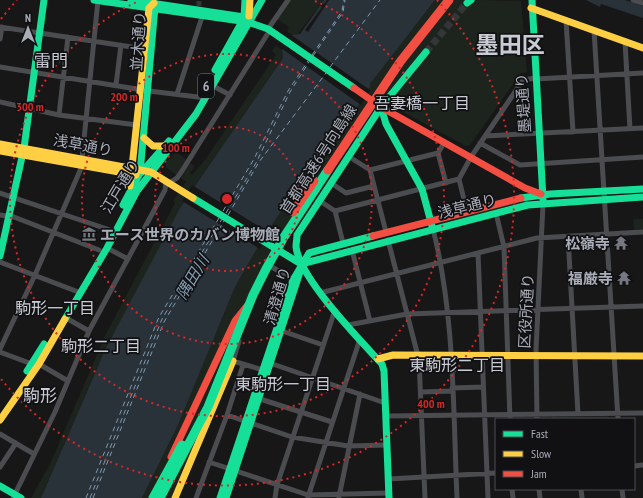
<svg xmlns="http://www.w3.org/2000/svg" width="643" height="498" viewBox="0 0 643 498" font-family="'PT Sans Narrow','Noto Sans JP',sans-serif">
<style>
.built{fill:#212123}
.green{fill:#1d241e}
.water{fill:#2a3239}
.pier{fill:#171717}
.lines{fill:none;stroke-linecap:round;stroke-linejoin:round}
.ferry{stroke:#7f9bb3;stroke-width:1;stroke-dasharray:5 4;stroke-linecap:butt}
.street-tunnel{stroke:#343537;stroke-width:5;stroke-dasharray:5 2.5;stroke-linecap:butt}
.secondary-tunnel{stroke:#343537;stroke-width:7;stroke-dasharray:7 3.5;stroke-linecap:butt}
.street{stroke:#4b4c50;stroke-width:5}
.fast{stroke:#16e098;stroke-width:7}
.slow{stroke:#ffcf43;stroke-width:7}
.jam{stroke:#f24e42;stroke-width:7}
.fast-bridge{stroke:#16e098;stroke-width:9}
.jam-bridge{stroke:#f24e42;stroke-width:9}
.ring{fill:none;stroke:#d62828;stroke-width:2;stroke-dasharray:2 4}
.labels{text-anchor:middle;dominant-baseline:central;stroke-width:3.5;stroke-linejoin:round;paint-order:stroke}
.shield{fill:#111113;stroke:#7b7e86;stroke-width:1}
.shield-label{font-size:14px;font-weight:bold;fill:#a8adb8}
.street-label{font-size:15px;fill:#a8adb8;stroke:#111113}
.poi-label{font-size:15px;font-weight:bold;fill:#a8adb8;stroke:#111113;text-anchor:end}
.neighbourhood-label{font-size:16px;fill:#c9ccd4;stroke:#111113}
.water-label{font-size:16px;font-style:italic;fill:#7f9bb3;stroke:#111113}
.quarter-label{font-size:17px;fill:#c9ccd4;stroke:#111113}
.town-label{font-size:23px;font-weight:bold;fill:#c9ccd4;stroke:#111113}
.centre{fill:#d62828;stroke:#111113;stroke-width:2}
.ring-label{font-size:12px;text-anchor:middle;font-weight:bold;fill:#d62828;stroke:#111113;stroke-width:3.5;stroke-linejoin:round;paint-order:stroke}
</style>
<rect width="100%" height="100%" fill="#171717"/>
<!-- built -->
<path class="built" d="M608,416V419H552V417Z"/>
<!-- green -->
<path class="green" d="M289,0H324L297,35H292L287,31L289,27L277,19Z
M435,0H466L470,5L478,0L521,1L527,72L521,73L470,145L466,146L394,107L395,96L417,68L383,99L380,98L275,259L261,285L178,498H142L178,425L235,287C269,223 313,165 354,106L357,108L370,87V84Z
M276,45L282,50L283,58L180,208L96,370L41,498H31L51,462L105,336L175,203L173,201L186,182V180L185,181L181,178L190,163L195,166L190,173L192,175L205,160L276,55L272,51Z
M176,152L188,161L176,175L166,167V162Z
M519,202L520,204L440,224L439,223Z
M633,219H643V229L634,230Z"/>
<!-- water -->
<path class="water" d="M324,0H435L370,84V87L357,108L354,106C313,165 269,224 235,287L178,425L142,498H41L105,350L180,208L283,58L282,50L292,35L300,34Z
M586,0H625L643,6V18L601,4L600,7Z"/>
<!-- pier -->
<path class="pier" d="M327,0H329L308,32L305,30L322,7L320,5L321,3L324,4Z
M290,34L370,90L361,105L281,48Z
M192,185L270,233L260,249L182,201Z"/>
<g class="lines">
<!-- ferry -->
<path class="ferry" d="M312,55L342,11L344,0
M313,56L343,12L345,0
M330,67L380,0
M223,211L254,159L288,91L308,61
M226,213L256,163L290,92L309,62
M228,215L259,162L326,73
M86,498L159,317L219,218
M90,498L162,319L222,219
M93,498L164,322L224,221"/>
<!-- street-tunnel -->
<path class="street-tunnel" d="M199,6V0"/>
<!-- secondary-tunnel -->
<path class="secondary-tunnel" d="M426,52L467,3"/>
<!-- street -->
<path class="street" d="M633,0L643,3
M566,20L573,132
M0,27L145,49
M268,29L288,0
M594,30L618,419
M0,39L2,27
M625,42L630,129
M0,67L149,91L206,98
M536,79L643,73
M116,85L121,45
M213,86L230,95
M177,94L202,17
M0,102L59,115L137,125
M59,115L68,37
M485,136L643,128
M480,143L520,165L643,157
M438,153L446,183
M348,156L370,170L438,153L444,143
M82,159L98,0
M370,170L386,232
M169,183L177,178L182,171L270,30
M331,183L346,193L374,186
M0,193L110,230
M320,201L335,211L459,179
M335,211L343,243
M467,212L459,179L471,157L523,80L536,78
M496,213L504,247L510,419
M0,215L14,217L99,250
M433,229C455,316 453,409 457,498
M568,236L578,414
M388,240L419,360L425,498
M107,248L128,259
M352,250L370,321
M478,253L488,498
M0,262L81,293
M272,267L293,280
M320,293L537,238L643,232
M66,318L89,331
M348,325L407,314L643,306
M282,331L323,345
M239,341L233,361L266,371
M0,349L35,275L82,166
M0,352L32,364H39L68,381
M267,362L385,403
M452,388L483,387
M421,392L452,391
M260,399L332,422
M227,415L292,437L348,446L387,445
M386,416L643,413
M537,419L536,350L543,204
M0,434L34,454
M209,462L308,495L389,493
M634,466L643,465
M0,467L16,443
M388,479L496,473
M512,489L513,498
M539,489L540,498
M581,489L582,498
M622,489L623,498
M308,497L360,339
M339,497L360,394
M13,498L55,412L89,331L165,190L166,182
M196,498L227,415L243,365
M275,498L277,485L335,310"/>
<!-- fast -->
<path class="fast" d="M94,0L248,22L268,29L354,88
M131,0L244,17
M532,0L543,199
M467,3L471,0
M244,17L245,0
M215,70L248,11
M381,107L386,124L422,189L432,226
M140,173L155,7
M193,198L301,264
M521,198L550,194L643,189
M123,205L139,175L169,141
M0,256L24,148L44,0
M301,264L528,205L643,197
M65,319L107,248L137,191L196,114L262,0
M27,371L44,344
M0,486L21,498
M220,498L293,280L309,253L373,236
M226,498L300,272
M389,498L384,371L382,364C360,340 300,279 296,247C296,243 297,239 297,235L381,107L426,52"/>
<!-- slow -->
<path class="slow" d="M531,8L643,48
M249,16L250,0
M144,138L153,146H165
M0,144L151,172L193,198
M0,151L136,175
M130,186L149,8L154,3
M378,359L393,355L643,356
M0,420L39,364L65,319
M175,498L233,361"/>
<!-- jam -->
<path class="jam" d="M354,88L381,107L525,188L541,194
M373,236L521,198
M171,457L235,321L247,306"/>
<!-- fast-bridge -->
<path class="fast-bridge" d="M153,498L182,445
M160,498L208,407L253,295L266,269L284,237L328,170"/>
<!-- jam-bridge -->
<path class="jam-bridge" d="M328,170L400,62L449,0
M293,212L314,181"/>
</g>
<!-- distance rings -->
<g class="ring">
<circle cx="227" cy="199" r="72"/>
<circle cx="227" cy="199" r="145"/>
<path d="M315 1A217 217 0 1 1 139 1"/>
<path d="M1 19A289 289 0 0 1 17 0M437 0A289 289 0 1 1 1 379"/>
</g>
<!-- icons -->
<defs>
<symbol id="museum-bare" viewBox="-9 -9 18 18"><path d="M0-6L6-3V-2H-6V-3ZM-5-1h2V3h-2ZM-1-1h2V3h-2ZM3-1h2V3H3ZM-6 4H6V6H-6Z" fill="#757880" stroke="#111113" stroke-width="2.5" paint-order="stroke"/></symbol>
<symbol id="temple-bare" viewBox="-9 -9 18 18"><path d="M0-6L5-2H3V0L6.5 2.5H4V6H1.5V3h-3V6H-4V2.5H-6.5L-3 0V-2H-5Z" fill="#757880" stroke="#111113" stroke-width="2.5" paint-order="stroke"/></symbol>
</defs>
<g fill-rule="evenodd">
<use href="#museum-bare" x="79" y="224" width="20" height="20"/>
<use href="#temple-bare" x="611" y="233" width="20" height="20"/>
<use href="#temple-bare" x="614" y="268" width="20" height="20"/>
</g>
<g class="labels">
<!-- shield labels -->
<rect class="shield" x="198" y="74" width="16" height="24" rx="3"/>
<g class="shield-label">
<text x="206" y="86">6</text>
</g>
<!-- street labels -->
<g class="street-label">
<text transform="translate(138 41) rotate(-86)">並木通り</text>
<text transform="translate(523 103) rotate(-94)">墨堤通り</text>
<text transform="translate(83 145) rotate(11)">浅草通り</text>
<text transform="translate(318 159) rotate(-57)">首都高速6号向島線</text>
<text transform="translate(120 186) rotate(-59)">江戸通り</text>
<text transform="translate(467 206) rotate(-14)">浅草通り</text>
<text transform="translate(277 296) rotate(-74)">清澄通り</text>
<text transform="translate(526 311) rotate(-87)">区役所通り</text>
</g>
<!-- poi labels -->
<g class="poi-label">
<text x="100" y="234" text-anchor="start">エース世界のカバン博物館</text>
<text x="610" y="243">松嶺寺</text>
<text x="613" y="278">福厳寺</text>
</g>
<!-- neighbourhood labels -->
<g class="neighbourhood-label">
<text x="422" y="103">吾妻橋一丁目</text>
<text x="55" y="308">駒形一丁目</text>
<text x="101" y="346">駒形二丁目</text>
<text x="457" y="365">東駒形二丁目</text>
<text x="283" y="384">東駒形一丁目</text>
</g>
<!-- water labels -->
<g class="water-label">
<text transform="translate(192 277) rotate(-59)">隅田川</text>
</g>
<!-- quarter labels -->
<g class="quarter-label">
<text x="51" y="61">雷門</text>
<text x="40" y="396">駒形</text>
</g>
<!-- town labels -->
<g class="town-label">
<text x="510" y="44">墨田区</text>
</g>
</g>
<circle cx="227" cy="199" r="6" class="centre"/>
<g class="ring-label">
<text x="124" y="101">200 m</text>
<text x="30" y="111">300 m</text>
<text x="176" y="152">100 m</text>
<text x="431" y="408">400 m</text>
</g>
<!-- legend -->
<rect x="495" y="418" width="140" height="72" fill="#111113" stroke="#4d4f55"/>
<rect x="503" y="431" width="20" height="6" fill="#16e098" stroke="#4d4f55"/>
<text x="531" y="438" font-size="12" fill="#a8adb8">Fast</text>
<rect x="503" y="451" width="20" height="6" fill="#ffcf43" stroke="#4d4f55"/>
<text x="531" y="458" font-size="12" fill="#a8adb8">Slow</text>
<rect x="503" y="471" width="20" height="6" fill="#f24e42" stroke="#4d4f55"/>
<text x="531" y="478" font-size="12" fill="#a8adb8">Jam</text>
<!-- north arrow -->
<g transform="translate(28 28)" stroke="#111113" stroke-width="3" paint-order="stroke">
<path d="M0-3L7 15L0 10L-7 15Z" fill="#a8adb8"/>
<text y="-6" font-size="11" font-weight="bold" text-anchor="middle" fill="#a8adb8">N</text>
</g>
</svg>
